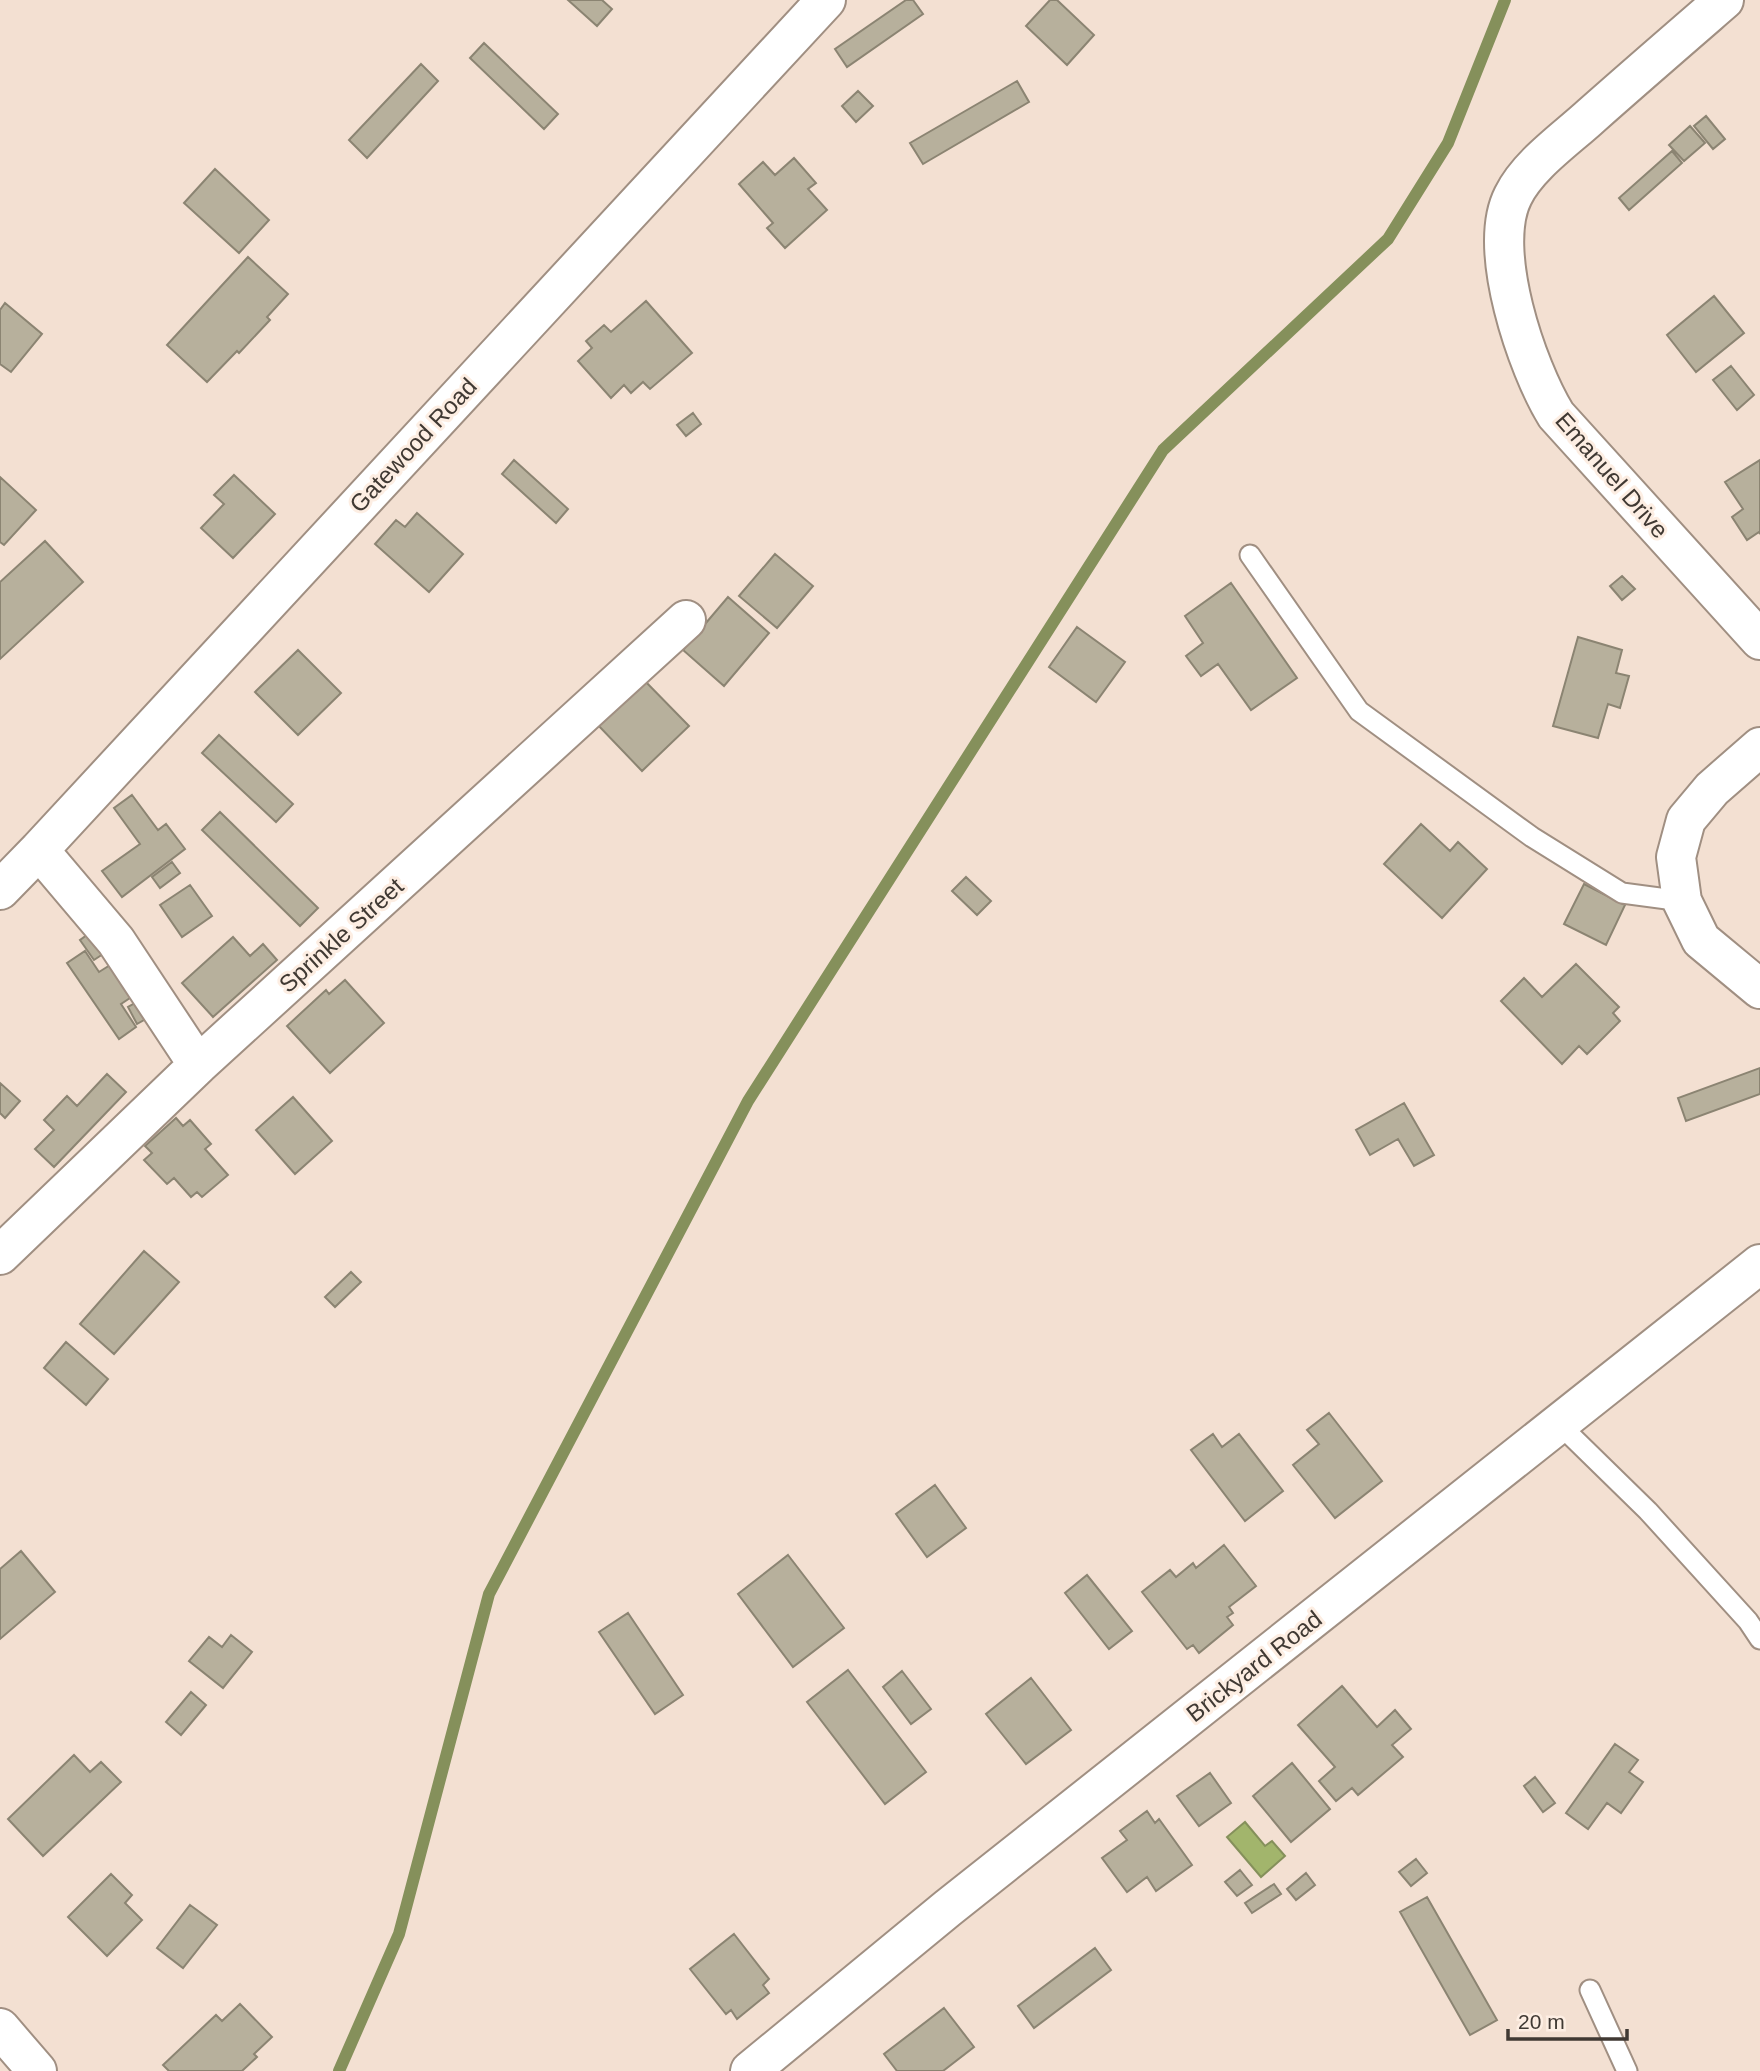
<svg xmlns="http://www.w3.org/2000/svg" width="1760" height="2071" viewBox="0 0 1760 2071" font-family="Helvetica,sans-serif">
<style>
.water{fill:#a2b56c;stroke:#85905b;stroke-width:2}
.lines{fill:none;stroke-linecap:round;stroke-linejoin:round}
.stream{stroke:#85905b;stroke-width:12}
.building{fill:#b7b09c;stroke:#8b8472;stroke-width:2}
.service-casing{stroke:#a08f82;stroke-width:23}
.minor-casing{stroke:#a08f82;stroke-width:42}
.tertiary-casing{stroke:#a08f82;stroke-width:42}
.service{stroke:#fff;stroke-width:19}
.minor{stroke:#fff;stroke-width:38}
.tertiary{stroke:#fff;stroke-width:38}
.labels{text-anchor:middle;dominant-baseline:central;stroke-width:6;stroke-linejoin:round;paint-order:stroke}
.street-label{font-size:24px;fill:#403933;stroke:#fdeee3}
</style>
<rect width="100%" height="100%" fill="#f3e0d2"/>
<!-- water -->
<path class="water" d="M1245,1822L1265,1846L1272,1841L1285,1856L1261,1877L1227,1837Z"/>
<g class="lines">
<!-- stream -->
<path class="stream" d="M339,2071L399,1934L489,1594L748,1101L1163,450L1388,239L1448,143L1505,0"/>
</g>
<!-- building -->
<path class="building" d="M568,0H602L612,9L597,26Z
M906,0H913L923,14L847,67L835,49Z
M1050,0H1057L1094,35L1067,65L1026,26Z
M484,43L558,114L544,129L470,58Z
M421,64L438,81L367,158L349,140Z
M1017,81L1029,102L923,164L910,143Z
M858,91L873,106L856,122L842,106Z
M1706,116L1725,139L1713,149L1694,126Z
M1690,126L1705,143L1684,161L1669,145Z
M1672,151L1682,163L1629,210L1619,198Z
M794,158L816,183L808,189L827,210L785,248L767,228L773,223L739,184L763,162L775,175Z
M215,169L269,220L239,253L184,203Z
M248,257L288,294L267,317L270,320L239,353L237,351L207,382L167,345Z
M1714,296L1744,333L1696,372L1667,335Z
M646,301L692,353L650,389L643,382L631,393L624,385L611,398L578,361L592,348L586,341L604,325L611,332Z
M5,303L42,334L11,372L0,364V310Z
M1731,366L1754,395L1737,410L1713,380Z
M693,413L701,424L686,436L677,425Z
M514,460L568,509L556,523L502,474Z
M1760,460V534L1759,532L1747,540L1732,517L1743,509L1725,482Z
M234,475L275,514L233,558L201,528L224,504L214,495Z
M0,477L36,510L4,545L0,542Z
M417,513L463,554L429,592L375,544L396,520L405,527Z
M45,541L83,582L0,659V582Z
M775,554L813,586L777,628L739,596Z
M1622,576L1635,589L1622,600L1610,586Z
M1231,583L1297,678L1251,710L1218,664L1201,676L1186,656L1203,643L1185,616Z
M728,597L769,633L724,686L683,650Z
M1077,627L1125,662L1096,702L1049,667Z
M1578,637L1622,650L1616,673L1629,676L1620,708L1608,704L1598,738L1553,726Z
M298,650L341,693L298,735L255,692Z
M642,678L689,726L642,771L596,723Z
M219,735L293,804L276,822L202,753Z
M132,795L158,830L166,824L185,849L122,897L102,871L140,844L114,808Z
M220,812L318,908L300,926L202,830Z
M1421,824L1450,851L1458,842L1487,869L1442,918L1384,864Z
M172,862L180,873L160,888L152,877Z
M966,877L991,901L977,915L952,891Z
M1584,884L1625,905L1606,945L1564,924Z
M190,885L212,916L182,937L160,905Z
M94,930L109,950L94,960L80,940Z
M233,937L250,956L263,944L277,960L213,1017L182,983Z
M85,951L99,972L118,960L139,992L121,1004L136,1027L119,1039L67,963Z
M1576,964L1619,1007L1613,1013L1620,1021L1587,1054L1579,1046L1562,1064L1501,1001L1524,978L1542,997Z
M345,980L384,1023L330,1073L287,1026L326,990L329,994Z
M144,998L153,1015L137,1024L128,1007Z
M1760,1068V1094L1686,1121L1678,1098Z
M107,1074L126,1092L54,1167L35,1149L54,1130L44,1120L67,1096L77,1106Z
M0,1083L20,1101L5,1118L0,1113Z
M293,1097L332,1141L295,1174L256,1130Z
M1404,1103L1434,1155L1414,1166L1398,1139L1370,1155L1356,1130Z
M176,1118L183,1126L190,1120L211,1144L205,1149L228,1175L202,1197L197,1192L191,1197L174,1178L167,1184L144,1160L152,1153L145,1146Z
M144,1251L179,1282L114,1354L80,1324Z
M351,1272L361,1282L335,1307L325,1297Z
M66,1342L108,1379L86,1405L44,1368Z
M1329,1413L1382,1481L1335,1518L1293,1465L1319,1444L1307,1430Z
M1213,1434L1222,1447L1239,1434L1283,1491L1245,1521L1191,1450Z
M935,1485L966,1528L927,1557L896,1514Z
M1224,1545L1256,1586L1229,1607L1233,1613L1227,1617L1233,1625L1199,1653L1193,1645L1187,1649L1142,1592L1170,1570L1176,1577L1193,1563L1196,1568Z
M21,1551L55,1592L0,1639V1569Z
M788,1555L844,1628L793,1667L738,1594Z
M1087,1575L1132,1631L1109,1649L1065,1593Z
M628,1613L683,1695L655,1714L599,1632Z
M231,1635L252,1652L223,1688L189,1661L209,1637L222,1647Z
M848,1670L926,1772L885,1804L807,1702Z
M902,1671L931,1709L911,1724L883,1687Z
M1031,1678L1071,1730L1026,1764L986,1714Z
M1342,1686L1377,1727L1395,1710L1411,1729L1392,1745L1403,1757L1358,1795L1352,1788L1336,1801L1319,1781L1335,1767L1298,1725Z
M191,1692L206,1705L181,1735L166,1722Z
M1615,1744L1638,1760L1629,1772L1643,1782L1621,1813L1607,1803L1588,1829L1566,1813Z
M74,1755L90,1772L101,1762L121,1782L43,1856L8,1819Z
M1292,1763L1330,1809L1291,1842L1253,1796Z
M1210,1773L1231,1803L1199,1826L1177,1796Z
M1535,1777L1555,1803L1543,1812L1524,1786Z
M1147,1811L1155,1823L1159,1819L1192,1865L1156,1891L1147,1877L1127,1892L1102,1858L1127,1840L1120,1831Z
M1416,1859L1427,1873L1411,1886L1399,1872Z
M1240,1870L1252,1885L1237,1896L1225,1882Z
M1306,1873L1315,1885L1296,1900L1287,1889Z
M111,1874L132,1895L125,1903L142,1920L107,1956L68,1917Z
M1274,1884L1281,1894L1252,1913L1245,1903Z
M1427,1897L1497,2020L1470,2035L1400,1912Z
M190,1905L217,1925L183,1968L157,1948Z
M734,1934L769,1979L763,1985L769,1993L737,2019L731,2010L726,2014L690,1969Z
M1095,1948L1111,1970L1034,2028L1018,2006Z
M240,2004L272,2037L254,2054L257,2057L242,2071H169L163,2065L216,2015L222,2021Z
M944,2008L974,2047L943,2071H897L884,2054Z"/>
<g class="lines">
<defs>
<path id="service" d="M1250,555L1359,711L1532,837L1622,893L1682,901
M1559,1424L1648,1511L1748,1621L1760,1639
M1590,1990L1627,2071"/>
<path id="minor" d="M1724,0C1679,39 1635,77 1591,116C1566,139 1528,165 1513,196C1486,249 1527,368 1556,415L1760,640
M1760,747L1712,789L1686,820L1676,857L1682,901L1701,940L1760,989
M39,850L116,941L198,1065
M0,890L39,850L826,0
M0,1255L198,1065L686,620
M750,2071L948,1908L1760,1264"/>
<path id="tertiary" d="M0,2028L37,2071"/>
</defs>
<!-- service casing -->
<use href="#service" class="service-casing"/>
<!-- minor casing -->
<use href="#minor" class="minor-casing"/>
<!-- tertiary casing -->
<use href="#tertiary" class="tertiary-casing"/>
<!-- service -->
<use href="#service" class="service"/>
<!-- minor -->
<use href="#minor" class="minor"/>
<!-- tertiary -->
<use href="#tertiary" class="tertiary"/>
</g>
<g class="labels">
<!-- street labels -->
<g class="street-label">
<text transform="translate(413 445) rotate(-47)">Gatewood Road</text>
<text transform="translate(1612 475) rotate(49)">Emanuel Drive</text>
<text transform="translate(341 935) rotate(-42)">Sprinkle Street</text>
<text transform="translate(1254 1666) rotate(-38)">Brickyard Road</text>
</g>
</g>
<!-- scale -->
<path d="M1508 2029v10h119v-10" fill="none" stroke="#403933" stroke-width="3.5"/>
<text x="1518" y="2029" font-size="21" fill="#403933" stroke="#fdeee3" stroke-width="5" paint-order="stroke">20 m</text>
</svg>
